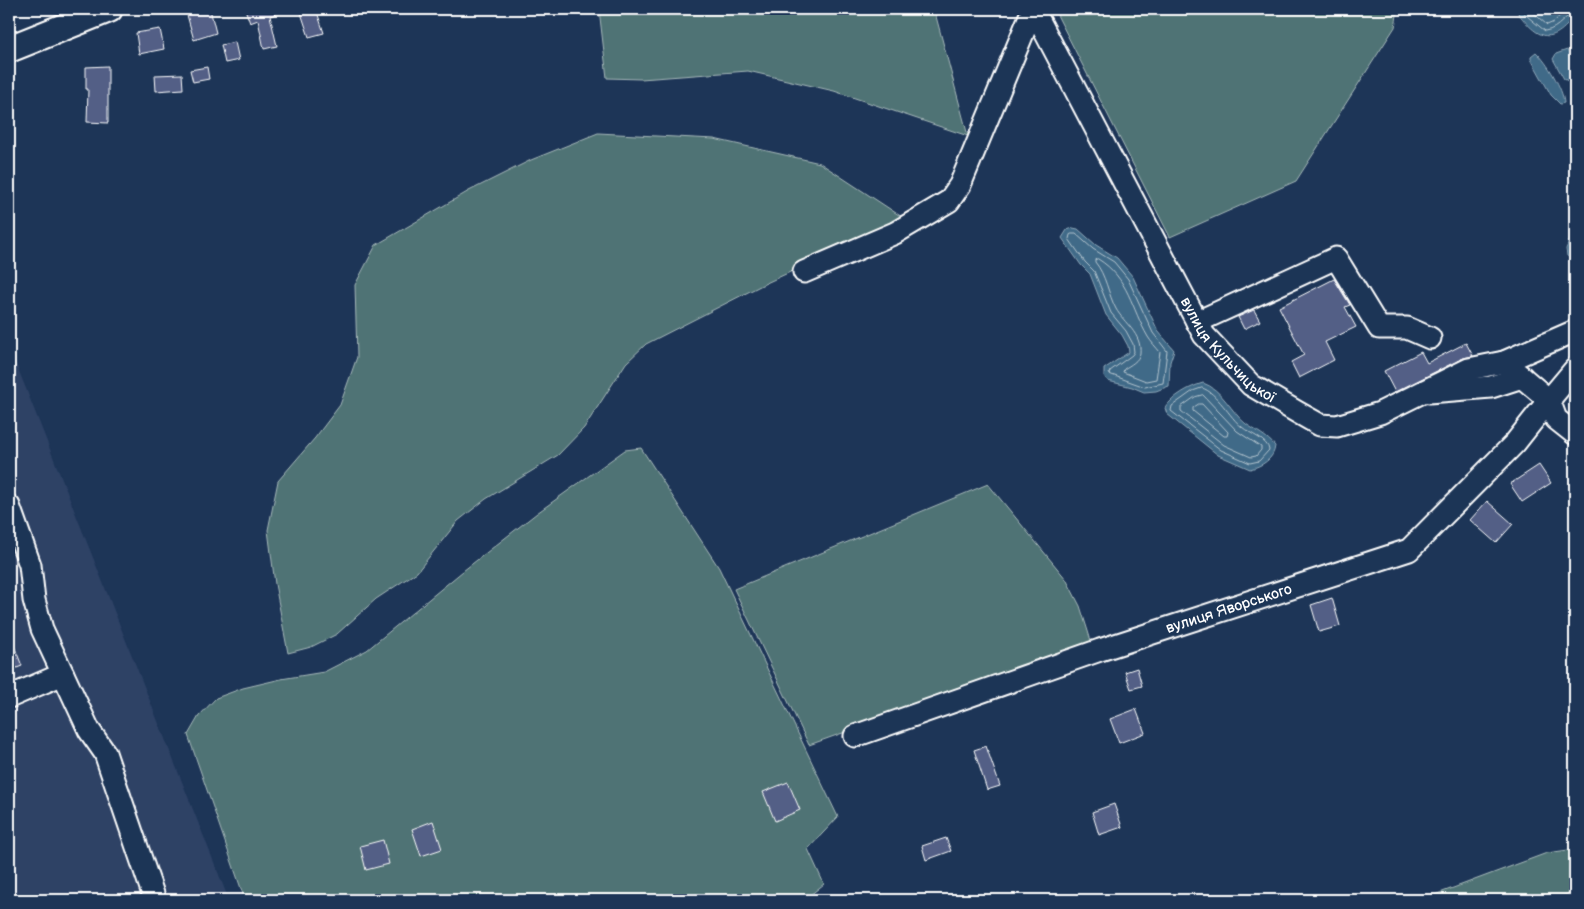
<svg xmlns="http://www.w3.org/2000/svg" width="1584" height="909" viewBox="0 0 1584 909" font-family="'Balsamiq Sans',sans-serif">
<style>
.built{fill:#2d4265}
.green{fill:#4f7374;stroke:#a7b9ba}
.water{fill:#416b88;stroke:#8da6b8}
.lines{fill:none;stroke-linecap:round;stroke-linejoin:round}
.shore{stroke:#b3c4cf;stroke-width:1}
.building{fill:#535f86;stroke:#fff}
.minor-casing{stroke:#fff;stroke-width:25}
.major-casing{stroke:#fff;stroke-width:30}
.minor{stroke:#1d3557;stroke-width:21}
.major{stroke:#1d3557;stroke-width:26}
.labels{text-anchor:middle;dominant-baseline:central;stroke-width:4;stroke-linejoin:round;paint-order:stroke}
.street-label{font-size:15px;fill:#fff;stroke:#1d3557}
</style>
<rect width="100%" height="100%" fill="#1d3557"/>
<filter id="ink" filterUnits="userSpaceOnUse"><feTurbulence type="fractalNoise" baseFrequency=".02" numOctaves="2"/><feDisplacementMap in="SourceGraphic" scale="10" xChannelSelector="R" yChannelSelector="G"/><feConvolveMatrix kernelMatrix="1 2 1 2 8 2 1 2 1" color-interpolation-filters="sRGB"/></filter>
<g filter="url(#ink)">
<!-- built -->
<path class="built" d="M9,346L229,900H9Z"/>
<!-- green -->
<path class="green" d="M599,9H934L968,136L834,91L748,71L641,79L607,78Z
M1054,9H1398L1395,27L1296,181L1170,237Z
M598,133L714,139L820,163L905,219L762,285L646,344L626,363L584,428L558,455L486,499L458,521L417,572L376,599L337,634L311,647L288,653L275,584L268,530L278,481L315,438L340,405L357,357L355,285L376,245L469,191L531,160Z
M641,448L719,568L838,817L808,849L824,884L804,900H245L188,735L199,716L216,698L243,688L281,679L324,672L367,650L463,571L537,513L625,450Z
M988,484L1066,579L1080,606L1092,644L809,745L734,589Z
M1575,849V891L1551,900H1421L1547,853Z"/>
<!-- water -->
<path class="water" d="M1515,9H1574L1575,15C1551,49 1536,37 1515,9Z
M1567,50L1575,67V79L1570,82L1564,79L1553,59L1556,54Z
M1536,52C1547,62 1563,89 1564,103L1560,104L1551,95L1531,59V56Z
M1575,227V260L1567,256L1566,249Z
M1073,228L1078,229L1096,245L1117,258L1133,277L1158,331L1174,350L1170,362L1169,386L1156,391L1144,392L1132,387L1108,381L1104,376V369L1129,352L1128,346L1122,335L1106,315L1090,274L1081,265L1062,238L1067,230Z
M1203,383C1222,389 1231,412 1246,424C1256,431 1267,436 1275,446C1274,459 1262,466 1250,469L1218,455L1167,414L1165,408C1173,396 1189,387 1203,383Z"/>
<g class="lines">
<!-- shore -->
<path class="shore" d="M1521,9L1527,16L1545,31C1560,29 1565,14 1575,13
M1529,9L1547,25L1554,22L1566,9
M1072,234H1076L1093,249L1114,262L1128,279L1153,333L1167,351L1163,383L1145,387L1109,374L1110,371L1132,355L1134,352L1133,344L1126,331L1111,313L1094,271L1085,262L1069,239L1070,235Z
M1098,259C1129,278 1131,308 1148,337C1151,342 1156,347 1160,352L1156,379L1146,381L1123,372L1124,369C1130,365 1139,361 1140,353C1142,334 1124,323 1116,309C1108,294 1106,275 1095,262V260Z
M1202,388C1217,392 1230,418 1242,427C1250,434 1268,440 1269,450L1259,461L1250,463L1221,450L1171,411L1172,406L1193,391Z
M1203,395L1237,431L1261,447V450L1256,456L1251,457L1224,445L1181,411V407L1195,397Z
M1199,404H1202L1228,432L1227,436H1224L1193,411V408Z"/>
</g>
<!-- building -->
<path class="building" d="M210,9L216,33L194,40L187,15Z
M245,9H285V11L270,16L277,46L264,49L258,20L250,23Z
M316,9L324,33L309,37L301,13Z
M160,29L164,49L139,54L136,33Z
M235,42L239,60L225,63L221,45Z
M108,66V123L87,122L88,89H86V67Z
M207,67L209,79L193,82L190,70Z
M182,74L183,89L156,91L155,75Z
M1334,279L1350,305L1345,307L1356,327L1325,342L1334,360L1299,378L1291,362L1304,355L1279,307Z
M1254,310L1260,321L1244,329L1238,317Z
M1466,343L1473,356L1463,358L1395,392L1384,371L1421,352L1427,363Z
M1539,465L1551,483L1522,502L1510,484Z
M1487,501L1513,524L1496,543L1470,520Z
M1332,598L1340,626L1319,632L1311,605Z
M9,633L22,666L9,671Z
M1137,668L1142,686L1131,689L1125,672Z
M1136,709L1145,733L1119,743L1110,719Z
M986,746L1000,786L987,790L974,750Z
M788,782L800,810L775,821L763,792Z
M1114,804L1122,827L1099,835L1092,812Z
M433,821L442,849L421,856L412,829Z
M946,838L951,851L926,860L922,846Z
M383,840L389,864L366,870L360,846Z"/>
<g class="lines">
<defs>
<g id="minor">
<path id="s1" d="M1033,9L1204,335L1251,385L1297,412L1320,425L1337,426L1380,413L1469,369L1504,362L1575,331"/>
<path d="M804,272L895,233L949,201L960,185L1033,9"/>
<path d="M1197,322L1336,258L1379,328H1407L1430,338"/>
<path d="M1575,369L1549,400L1556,419L1575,434"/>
<path d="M1429,392L1491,387L1522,377"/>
<path d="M9,506L30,565L34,600L42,629L63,674L9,697"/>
<path d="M63,674L89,730L105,753L155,900"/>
<path id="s2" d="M855,736L1100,650L1409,550L1515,443L1549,400L1504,362"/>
</g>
<path id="major" d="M9,49L109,9"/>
</defs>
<!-- minor casing -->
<use href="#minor" class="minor-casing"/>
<!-- major casing -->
<use href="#major" class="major-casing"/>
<!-- minor -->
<use href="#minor" class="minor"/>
<!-- major -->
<use href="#major" class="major"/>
</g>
</g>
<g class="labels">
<!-- street labels -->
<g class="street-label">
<text stroke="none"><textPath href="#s1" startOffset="395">вулиця Кульчицької</textPath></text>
<text stroke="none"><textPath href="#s2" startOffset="395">вулиця Яворського</textPath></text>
</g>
</g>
<!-- margin -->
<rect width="1584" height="909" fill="none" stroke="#1d3557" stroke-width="30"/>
<rect x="15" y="15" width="1554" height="879" fill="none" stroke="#fff" stroke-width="2" filter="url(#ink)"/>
</svg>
